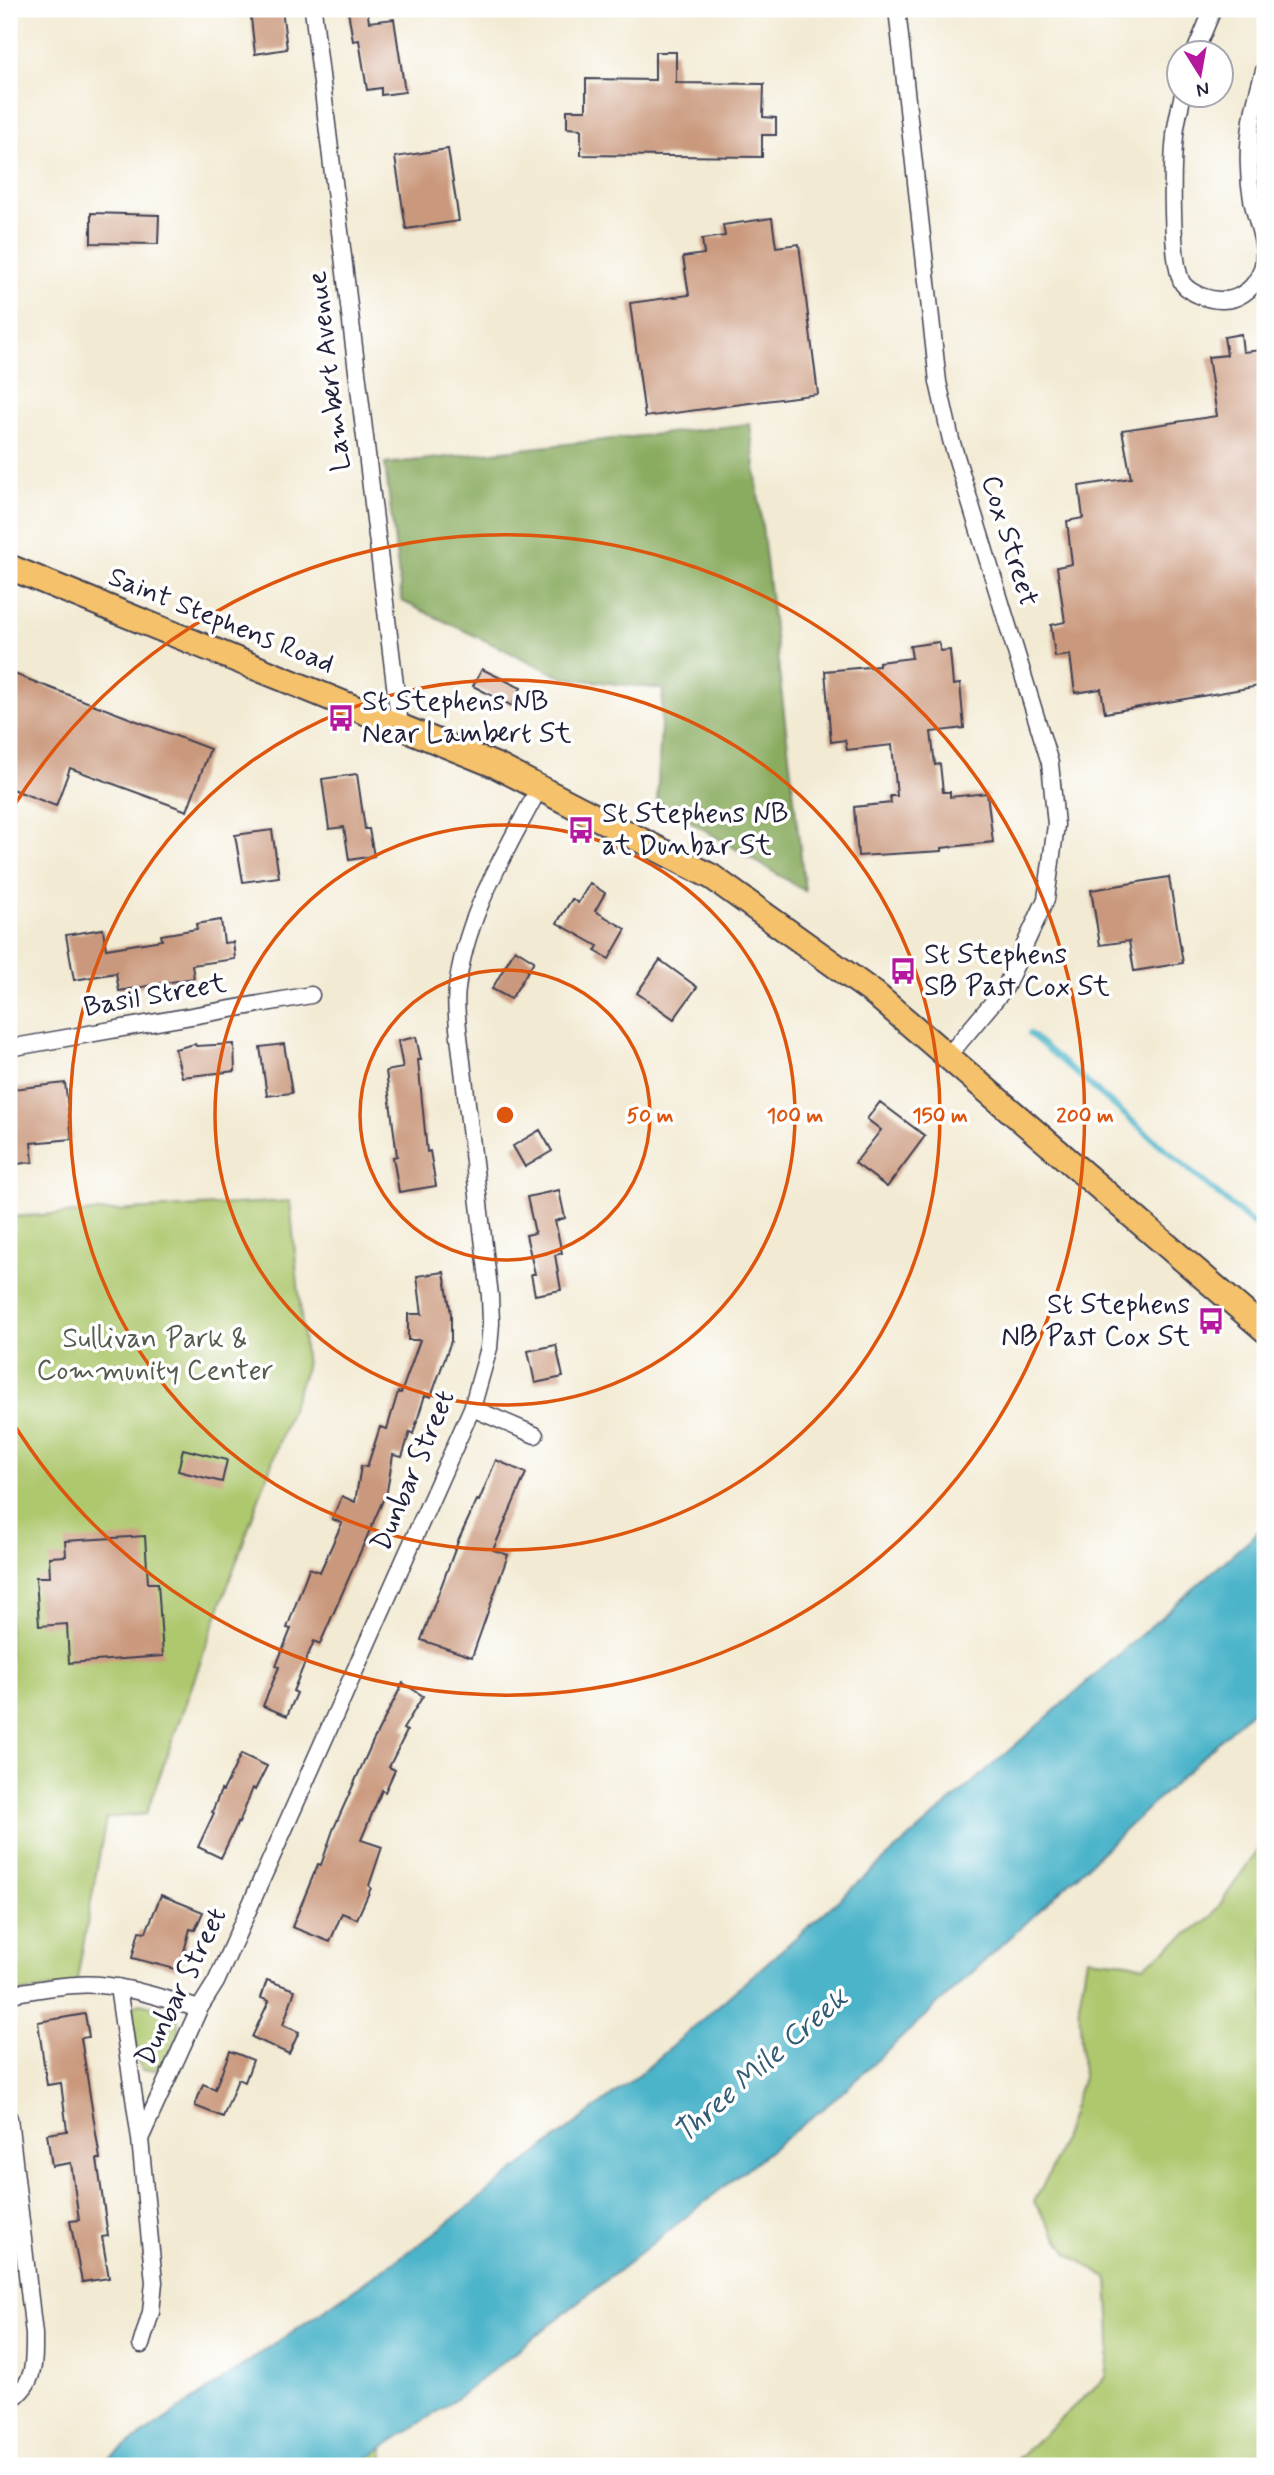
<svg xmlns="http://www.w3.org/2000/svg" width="1274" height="2475" viewBox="0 0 1274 2475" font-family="Mynerve,sans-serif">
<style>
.green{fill:#aec86e;stroke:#687554;stroke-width:2}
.forest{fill:#8aac61;stroke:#56674e;stroke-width:2}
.water{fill:#4bb4c9;stroke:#366b82;stroke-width:2}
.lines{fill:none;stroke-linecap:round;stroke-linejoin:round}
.stream{stroke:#4bb4c9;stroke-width:6}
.building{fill:#ca997d}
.minor-casing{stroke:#414052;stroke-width:19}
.primary-casing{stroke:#414052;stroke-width:28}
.minor{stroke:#fff;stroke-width:16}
.primary{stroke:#f5c16b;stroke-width:24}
.ring{fill:none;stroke:#de560e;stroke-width:3.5}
.labels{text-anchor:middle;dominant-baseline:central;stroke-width:7;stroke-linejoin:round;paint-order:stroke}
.street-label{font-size:28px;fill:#22223b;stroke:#fff}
.poi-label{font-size:28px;fill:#22223b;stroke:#fff;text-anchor:start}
.park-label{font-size:28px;fill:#535c4d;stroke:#fff}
.water-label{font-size:30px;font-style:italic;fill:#325c74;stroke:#fff}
.centre{fill:#de560e;stroke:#fff;stroke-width:3.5}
.ring-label{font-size:21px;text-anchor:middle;font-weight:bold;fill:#de560e;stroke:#fff;stroke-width:7;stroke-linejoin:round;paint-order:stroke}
</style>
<rect width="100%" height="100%" fill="#fff"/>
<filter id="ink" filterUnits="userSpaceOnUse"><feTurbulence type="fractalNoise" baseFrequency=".0143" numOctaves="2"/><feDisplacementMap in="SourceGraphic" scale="14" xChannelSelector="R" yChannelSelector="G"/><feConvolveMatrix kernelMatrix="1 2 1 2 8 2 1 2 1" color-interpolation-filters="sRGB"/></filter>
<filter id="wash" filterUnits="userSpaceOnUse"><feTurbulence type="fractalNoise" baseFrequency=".00686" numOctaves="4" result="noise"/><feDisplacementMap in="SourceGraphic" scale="28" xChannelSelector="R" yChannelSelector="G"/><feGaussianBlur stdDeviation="1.57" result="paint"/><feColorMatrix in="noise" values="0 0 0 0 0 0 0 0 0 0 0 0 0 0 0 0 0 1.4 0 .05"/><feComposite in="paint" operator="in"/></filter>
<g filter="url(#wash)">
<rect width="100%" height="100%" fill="#f2ead3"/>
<!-- green -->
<path class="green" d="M290,1201L306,1367L146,1814L106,1818L76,1985L9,1994V1217Z
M1265,1839V2466H1009L1106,2377L1111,2335L1108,2279L1068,2253L1034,2202L1053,2166L1083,2078L1079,2004L1087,1958L1128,1962L1144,1966L1212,1916Z
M141,2003L176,2013C185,2035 169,2052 157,2070H142L138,2061L132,2009L134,2005Z
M383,2448L385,2466H355Z"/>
<!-- forest -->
<path class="forest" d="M750,424L805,891L657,801L663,689L564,678L402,601L385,464Z"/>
<!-- water -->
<path class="water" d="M1265,1526V1698L1054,1897L836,2098L456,2399L355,2466H97L424,2241L646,2069Z"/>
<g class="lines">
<!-- stream -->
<path class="stream" d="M1030,1034L1265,1234"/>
</g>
<g id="blocks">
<!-- building -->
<path class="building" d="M250,9H282L287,49L255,54Z
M367,9L369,22L394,19L405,92L381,95V88L367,90L359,40L353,41L348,11Z
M655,52H676V83L764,84L763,117L776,118V135H762V157L581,155V129L567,128V110H586V79L655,80Z
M448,149L459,221L406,229L395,157Z
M91,213L159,215L158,244L91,243Z
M772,218L776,247L799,244L818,394L645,417L630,303L689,295L683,257L704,254L702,239L725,236L723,225Z
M1241,334L1243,352L1262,350L1265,368V685L1105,713L1101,689L1075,693L1070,655L1055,657L1051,625L1065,622L1057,567L1072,564L1067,521L1083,518L1079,486L1131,478L1122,430L1217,416L1208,357L1227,355L1224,337Z
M939,642L940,651L950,650L953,685L960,684L964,728L931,732L935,765L940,764L943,792H950V797L987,793L993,842L942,848V851L858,856L854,807L891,803L890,796H897L892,745L847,750L845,740L831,742L825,671L879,666V662L912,658L910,646Z
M482,669L521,688L512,706L473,686Z
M9,672L210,749L187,811L70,768L56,806L9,788Z
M357,774L365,829H369L374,856L349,860L344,827L329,829L322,779Z
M272,830L279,877L243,882L235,835Z
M1169,877L1183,963L1134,971L1129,941L1100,945L1091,890Z
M590,883L605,893L595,911L626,929L609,959L595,951L598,946L557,923L572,899L578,903Z
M221,920L224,943L233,942L235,959L192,965L194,978L119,991L116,973L74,980L66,935L103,929L106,949L162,940L161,935L197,929L196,924Z
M515,949L534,961L511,999L492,989Z
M660,960L697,987L674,1019L637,993Z
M416,1037L421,1060H418L427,1152L430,1151L436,1186L399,1192L393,1157L397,1156L386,1071L403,1068L398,1041Z
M195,1044L196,1046L234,1044L235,1071L182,1077L175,1049Z
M284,1044L292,1093L267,1096L260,1047Z
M65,1083L72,1139L31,1143L33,1162L9,1165V1092H13L12,1089Z
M880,1102L925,1136L887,1187L855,1163L881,1130L867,1119Z
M540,1130L552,1151L525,1167L513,1146Z
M559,1190L565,1218L555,1221L562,1253L555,1255L561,1290L535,1295L531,1274H535L526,1235L535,1233L527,1197Z
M444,1272L451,1314V1341L431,1397L425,1395L413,1434L410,1432L402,1457L393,1455L387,1491L320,1644L314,1641L293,1691L297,1693L287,1716L263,1706L279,1667L276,1666L291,1629L287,1628L309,1568L320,1572L342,1523L332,1519L342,1496L355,1502L361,1466L367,1467L380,1427L387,1429L398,1392L401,1393L420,1340H408V1314H422L417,1276Z
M556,1345L563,1377L535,1383L528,1351Z
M183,1449L227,1460L222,1482L178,1471Z
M496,1460L526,1473L493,1550L508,1555L472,1657L421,1640L459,1539L477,1500L479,1501Z
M145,1536L148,1583H158L163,1656L69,1663L67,1624L39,1626L36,1577H50L49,1557L66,1556L65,1541Z
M403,1683L423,1696L403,1729L407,1731L389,1767L395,1770L385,1792L382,1790L361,1840L382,1847L369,1886L371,1888L357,1919L342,1913L330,1942L292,1927L318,1864L321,1865L333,1830L373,1741Z
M241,1754L267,1766L255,1790L253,1788L239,1823L238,1822L221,1858L198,1847L214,1813L212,1812L221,1790L223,1791Z
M161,1895L203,1912L195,1930L190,1929L179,1970L132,1958L139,1931L146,1932Z
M267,1980L295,1990L283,2025L299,2032L289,2054L252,2037L269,2001L261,1998Z
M85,2014L89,2037L81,2038L100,2159H97L108,2236L102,2237L109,2278L82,2282L70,2221L79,2220L71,2163L52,2166L47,2134L67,2131L61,2083L47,2085L38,2022Z
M230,2051L253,2060L245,2082L238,2079L223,2117L195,2106L203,2084L215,2089Z"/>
</g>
</g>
<g filter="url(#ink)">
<use href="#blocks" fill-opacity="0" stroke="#414052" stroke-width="2"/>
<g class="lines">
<defs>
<path id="minor" d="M313,9L400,726
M897,9L938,382L951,440L1050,763L1056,825L1046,899L1005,988L948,1056
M1195,52L1213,9
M1183,94C1180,108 1176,122 1175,136C1172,162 1170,264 1183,284C1191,294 1209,300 1221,300C1237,301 1252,290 1259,276C1272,252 1256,224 1252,199C1250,189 1249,178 1249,168C1247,135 1255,99 1265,68
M9,1048L311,995
M472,1408L535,1435
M118,1987L140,2139L154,2282L151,2312L141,2345
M9,1994C30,1991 53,1986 75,1985C117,1982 159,1997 199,2009
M9,2118L34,2334C34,2364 36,2383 9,2401
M140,2139L199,2009L216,1982L472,1408L489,1348L491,1323L490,1296L458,1028C457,1015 455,1002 457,989C465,916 506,852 539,788"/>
<path id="primary" d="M9,567L497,766L712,877L875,994L1265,1330"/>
</defs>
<!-- minor casing -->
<use href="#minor" class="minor-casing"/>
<!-- primary casing -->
<use href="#primary" class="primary-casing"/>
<!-- minor -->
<use href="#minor" class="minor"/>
<!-- primary -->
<use href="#primary" class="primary"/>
</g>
</g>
<!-- distance rings -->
<g class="ring">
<circle cx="505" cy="1115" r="145"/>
<circle cx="505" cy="1115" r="290"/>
<circle cx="505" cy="1115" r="435"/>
<path d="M10 812A580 580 0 1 1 10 1418"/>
</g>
<!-- icons -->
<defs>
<symbol id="bus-bare" viewBox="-9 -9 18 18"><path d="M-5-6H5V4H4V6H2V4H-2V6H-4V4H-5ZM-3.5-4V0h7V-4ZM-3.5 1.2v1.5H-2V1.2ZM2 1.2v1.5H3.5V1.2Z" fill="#b5179e" stroke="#fff" stroke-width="2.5" paint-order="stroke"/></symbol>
</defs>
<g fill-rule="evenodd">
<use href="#bus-bare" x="322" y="699" width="38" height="38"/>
<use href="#bus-bare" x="562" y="811" width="38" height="38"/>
<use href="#bus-bare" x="884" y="952" width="38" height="38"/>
<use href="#bus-bare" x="1192" y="1302" width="38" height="38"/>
</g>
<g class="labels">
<!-- street labels -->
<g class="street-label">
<text transform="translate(330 371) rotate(-97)">Lambert Avenue</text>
<text transform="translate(1009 541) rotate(73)">Cox Street</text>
<text transform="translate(221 621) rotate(22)">Saint Stephens Road</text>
<text transform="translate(155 996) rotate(-10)">Basil Street</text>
<text transform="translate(414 1471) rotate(-67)">Dunbar Street</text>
<text transform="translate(182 1987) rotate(-64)">Dunbar Street</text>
</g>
<!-- poi labels -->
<g class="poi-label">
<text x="362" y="702">St Stephens NB<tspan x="362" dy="32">Near Lambert St</tspan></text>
<text x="602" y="814">St Stephens NB<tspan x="602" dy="32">at Dunbar St</tspan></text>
<text x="924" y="955">St Stephens<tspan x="924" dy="32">SB Past Cox St</tspan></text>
<text x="1190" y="1305" text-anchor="end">St Stephens<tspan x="1190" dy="32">NB Past Cox St</tspan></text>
</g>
<!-- park labels -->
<g class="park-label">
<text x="155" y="1339">Sullivan Park &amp;<tspan x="155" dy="32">Community Center</tspan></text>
</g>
<!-- water labels -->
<g class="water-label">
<text transform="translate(761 2066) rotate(-41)">Three Mile Creek</text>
</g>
</g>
<circle cx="505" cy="1115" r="10" class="centre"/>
<g class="ring-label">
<text x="650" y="1122">50 m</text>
<text x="795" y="1122">100 m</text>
<text x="940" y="1122">150 m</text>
<text x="1085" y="1122">200 m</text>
</g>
<!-- margin -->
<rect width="1274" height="2475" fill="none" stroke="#fff" stroke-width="35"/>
<!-- north arrow -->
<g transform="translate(1200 74) rotate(169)"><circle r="33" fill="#ffffff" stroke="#a7a7b1" stroke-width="2"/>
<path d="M0-5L12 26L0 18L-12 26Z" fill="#b5179e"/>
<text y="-10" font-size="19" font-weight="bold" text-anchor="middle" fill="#22223b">N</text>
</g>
</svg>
